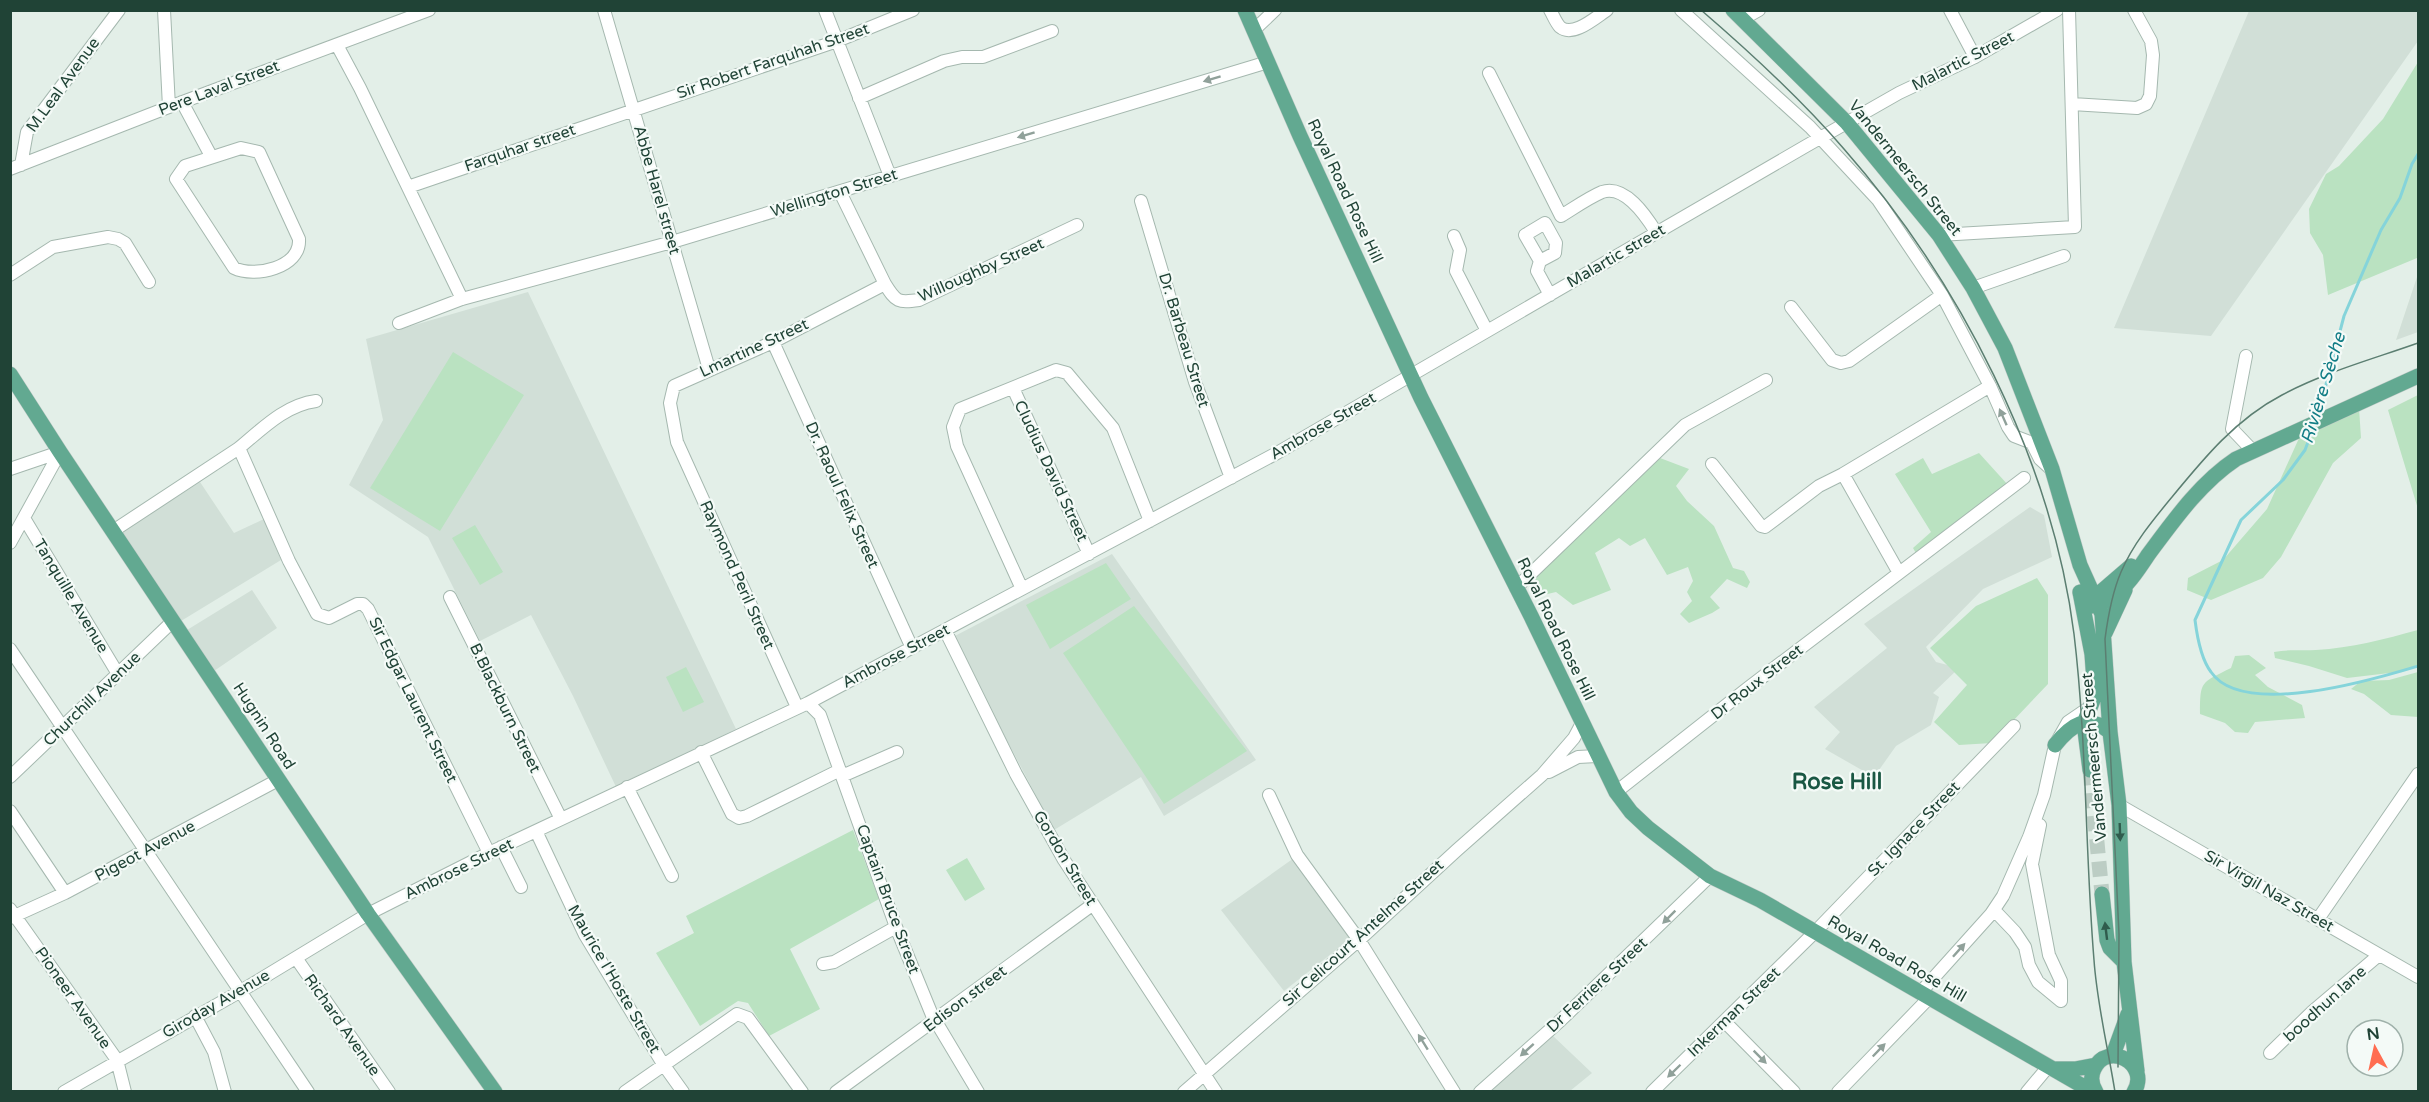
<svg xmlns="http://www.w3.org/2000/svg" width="2429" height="1102" viewBox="0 0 2429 1102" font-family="'Varela Round',sans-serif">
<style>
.built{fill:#d1dfd7}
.green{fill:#bae2c1}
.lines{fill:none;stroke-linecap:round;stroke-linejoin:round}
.stream{stroke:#85d4da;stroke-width:3}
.major-tunnel{stroke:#bccdc4;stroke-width:15;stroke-dasharray:15 8;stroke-linecap:butt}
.minor-casing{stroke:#a5b8af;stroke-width:14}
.major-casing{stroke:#c1cac7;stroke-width:16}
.minor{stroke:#fff;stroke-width:12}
.major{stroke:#62a991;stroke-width:15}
.tram{stroke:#5b7e71;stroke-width:1.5}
.oneway{fill:#90a19a}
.oneway2{fill:#305c4d}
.labels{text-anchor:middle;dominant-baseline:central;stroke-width:4.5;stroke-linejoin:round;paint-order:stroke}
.street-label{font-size:16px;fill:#204336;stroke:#f4faf7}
.water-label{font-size:18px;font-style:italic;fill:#127d86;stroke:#f4faf7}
.district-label{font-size:22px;font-weight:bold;fill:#195743;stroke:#f4faf7}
</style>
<rect width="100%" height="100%" fill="#e3efe8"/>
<!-- built -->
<path class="built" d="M2249,11H2418V41L2211,336L2114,328Z
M2418,274V332L2396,340Z
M528,292L736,729L617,789L573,696L531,615L480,641L428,537L349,485L383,420L366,339Z
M200,482L234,533L264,519L281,560L181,621L121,532Z
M2030,507L2044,515L2052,557L1983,589L1926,647L1936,662L1959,668L1933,693L1939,697L1931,725L1896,746L1874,777L1825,749L1840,732L1814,707L1887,648L1864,624Z
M1112,554L1256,760L1164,816L1141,777L1054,830L953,637Z
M252,590L277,628L214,671L187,630Z
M1294,858L1354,936L1284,991L1221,910Z
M1552,1035L1592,1073L1570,1091L1489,1092Z"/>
<!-- green -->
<path class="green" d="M2418,62V255L2417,258L2328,295L2323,255L2310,233L2309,209L2326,174L2339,166L2383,119Z
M453,352L524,395L440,531L370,488Z
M2418,395V509L2388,410Z
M2359,408L2361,438L2333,463L2281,557L2263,578L2211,600L2187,590L2188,578L2223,560L2267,509L2300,436Z
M1979,453L2008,485L1917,555L1913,548L1931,532L1895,474L1923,458L1932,474Z
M1660,458L1689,469L1676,486L1687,501L1714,526L1733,568L1744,571L1750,582L1747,588L1727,579L1710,597L1720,608L1712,613L1689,623L1680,614L1692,601L1687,592L1693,581L1688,567L1667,575L1645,538L1630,546L1619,538L1595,553L1611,590L1573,605L1556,592L1535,597L1528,585Z
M475,525L503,572L480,585L452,538Z
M1106,563L1131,599L1050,649L1026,605Z
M2037,578L2048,595V684L1992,743L1959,745L1934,722L1967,685L1930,648L1976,606Z
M1134,606L1247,751L1164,804L1063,653Z
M2418,630V665L2398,672L2347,678L2309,666L2275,658L2274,652C2289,649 2301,651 2316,650C2351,648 2385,639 2418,630Z
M2249,655L2266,668L2255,675L2268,687L2302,705L2305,718L2255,722L2248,733L2235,732L2225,723L2200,714C2200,680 2201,683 2231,668L2235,656Z
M686,667L704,702L683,712L666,677Z
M2418,672V717L2391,715L2364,694L2351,689L2361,681L2389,680Z
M853,830L879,899L790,949L820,1009L769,1036L748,1003L738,1001L700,1026L656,953L694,933L686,916Z
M967,858L985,889L965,901L946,870Z"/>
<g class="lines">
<!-- stream -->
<path class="stream" d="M2318,415L2344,316L2381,230L2400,198L2412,164L2418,154
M2313,429L2305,450L2283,480L2241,520L2195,620C2197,636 2201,659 2211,672C2243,719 2375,679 2418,666"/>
<!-- major-tunnel -->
<path class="major-tunnel" d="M2090,770L2102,894"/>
<defs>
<path id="minor" d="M164,10L169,107
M604,10L709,369
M825,10L890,176
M1550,10C1553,15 1556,23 1560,27C1573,38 1596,17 1607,10
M1681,10L1810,127L1878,200L1942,295L1990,386L2008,427L2014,436L2032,443L2040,459L2051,469
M1950,10L1975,57
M1743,19L1759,10
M1254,30L1275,10
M337,45L360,88L462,299
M1489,73L1561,216C1574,208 1588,198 1602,192C1625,184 1646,216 1656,232
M859,98L944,61L962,57H983L1052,31
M182,102L211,156
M2072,104L2137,108L2146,104L2150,96L2153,55L2151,41L2134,10
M241,148L259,152L299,239C301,268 254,278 234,268L176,179L185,166Z
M21,165L27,132L119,10
M10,169L169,107L429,10
M408,187L837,41L913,10
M840,192L885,284C896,302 898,303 919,300L1077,225
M1141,201L1195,382L1231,478
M1939,235L2075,227L2069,10
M1454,236L1460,250L1456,271L1487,331
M1540,261L1525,235L1545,223L1556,243L1555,253L1540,261L1537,271L1550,295
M10,275L53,247L108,237L118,239L125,243L149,282
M1973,288L2064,256
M1791,307L1832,360L1841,363L1849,361L1942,295
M399,323L462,299L672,242L1268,62
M773,342L912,648
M2246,356L2232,429L2252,450
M1013,388L1089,554
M239,448C262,429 285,405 316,401
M1712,464L1761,526L1765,527L1819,486L1843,474L1990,386
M10,469L60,452
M1843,474L1899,573
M24,518L118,674
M113,531L239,448L289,561L317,614L329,618L357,604H363L368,609L489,853
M10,543L60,452
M1516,588L1685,425L1766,380
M1022,589L957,446L953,427L960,409L1056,370L1067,373L1113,428L1150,521
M450,597L561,819
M945,630L1016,774L1064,860L1216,1092
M10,649L308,1092
M808,703L820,715L896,927L932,1015L978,1092
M797,707L677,442L670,403L674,386L773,342L885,284
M701,752L732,814L739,818L747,816L840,770
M1549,772L1578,757L1597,756
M842,776L897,752
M10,777L173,621
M627,787L672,876
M1616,792L1748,688L2024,478
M1269,795L1297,855L1359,940L1454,1092
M2119,805L2418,977
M10,811L65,893
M536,831L585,935L663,1064L683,1092
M501,847L521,887
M10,909L117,1060L125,1092
M1994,910L2015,932L2025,947L2029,965L2038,982L2061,1001V981L2049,955L2032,864L2040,825
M10,918L65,893L278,780
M2318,919L2418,774
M296,958L389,1092
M823,964L834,962L896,927
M1920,993L1991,914L2003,896L2029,837L2044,795L2055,745L2068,722L2090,707
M195,1016L214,1052L225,1092
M1725,1022L1794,1092
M2270,1053L2313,1011L2379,955
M64,1092L241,991L368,914L489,853L808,703L1277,453L1806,146L1899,93L1975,57L2057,10
M625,1092L737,1014L748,1018L802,1092
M836,1092L1092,905
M1184,1092L1359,940L1457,850L1542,775L1574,738L1582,723
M1480,1092L1561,1020L1710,876
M1652,1092L1815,932L2014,726
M1838,1092L1929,998
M2027,1092L2048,1067"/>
<path id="major" d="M1245,10L1300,136L1421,398L1531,616L1616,792L1631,812L1648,828L1710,876L1760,900L2093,1092
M1733,10L1847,123L1939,235L1973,288L2005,348L2052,469L2080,565L2102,614L2110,732L2119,805L2124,962L2137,1071
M10,374L60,452L368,914L495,1092
M2080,592L2092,654L2095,695L2084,723L2090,770
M2080,593L2090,603C2099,603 2105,603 2112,598C2127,587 2138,570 2148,555C2174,520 2200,483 2236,459L2418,376
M2091,606L2095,597L2131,566
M2105,633L2125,590
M2055,745C2071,725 2087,713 2110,732
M2102,894L2107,940L2110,948L2124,962
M2113,1055L2128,1014
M2054,1069H2075L2096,1065
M2096,1092C2091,1084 2090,1077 2094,1069C2107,1040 2151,1064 2134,1092"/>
</defs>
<!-- minor casing -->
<use href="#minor" class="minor-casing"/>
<!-- major casing -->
<use href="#major" class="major-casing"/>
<!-- minor -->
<use href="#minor" class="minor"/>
<!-- major -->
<use href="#major" class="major"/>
<!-- tram -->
<path class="tram" d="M1701,10C1751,53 1801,99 1844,149C1959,280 2052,460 2074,634C2087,742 2085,852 2094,960C2097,1004 2108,1048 2115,1092
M2118,1067L2119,934L2105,639C2108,616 2112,593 2121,572C2133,544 2153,520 2172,497C2204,458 2236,419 2282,395C2325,372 2373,359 2418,343"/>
</g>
<!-- one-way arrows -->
<defs><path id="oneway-solid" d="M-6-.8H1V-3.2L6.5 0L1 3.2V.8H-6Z" transform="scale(1.5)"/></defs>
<g class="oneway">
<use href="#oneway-solid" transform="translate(1212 79) rotate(163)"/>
<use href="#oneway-solid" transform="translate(1026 135) rotate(163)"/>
<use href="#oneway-solid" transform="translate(2003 417) rotate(-114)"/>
<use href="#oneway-solid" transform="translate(1669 917) rotate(135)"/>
<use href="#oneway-solid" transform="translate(1959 950) rotate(-48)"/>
<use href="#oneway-solid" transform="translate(1423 1042) rotate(-122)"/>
<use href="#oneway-solid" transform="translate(1527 1050) rotate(138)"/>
<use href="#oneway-solid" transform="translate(1879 1050) rotate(-46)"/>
<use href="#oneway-solid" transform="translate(1760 1057) rotate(45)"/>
<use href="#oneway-solid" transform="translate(1674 1071) rotate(136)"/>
</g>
<g class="oneway2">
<use href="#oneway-solid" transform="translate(2120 832) rotate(88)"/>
<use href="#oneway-solid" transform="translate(2106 931) rotate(-97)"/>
</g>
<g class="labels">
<!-- street labels -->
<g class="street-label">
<text transform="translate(773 61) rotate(-19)">Sir Robert Farquhah Street</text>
<text transform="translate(1963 61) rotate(-27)">Malartic Street</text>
<text transform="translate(63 85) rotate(-54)">M.Leal Avenue</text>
<text transform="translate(219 88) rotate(-21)">Pere Laval Street</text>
<text transform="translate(520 148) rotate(-19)">Farquhar street</text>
<text transform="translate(1905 168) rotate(51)">Vandermeersch Street</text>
<text transform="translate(657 190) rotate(74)">Abbe Harel street</text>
<text transform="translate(1345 191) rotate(65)">Royal Road Rose Hill</text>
<text transform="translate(834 193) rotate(-17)">Wellington Street</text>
<text transform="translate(1616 256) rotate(-30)">Malartic street</text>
<text transform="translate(981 270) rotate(-24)">Willoughby Street</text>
<text transform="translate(1184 340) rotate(73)">Dr. Barbeau Street</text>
<text transform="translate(754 348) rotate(-25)">Lmartine Street</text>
<text transform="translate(1323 426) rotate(-30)">Ambrose Street</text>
<text transform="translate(1051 471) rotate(65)">Cludius David Street</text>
<text transform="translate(842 495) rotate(66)">Dr. Raoul Felix Street</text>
<text transform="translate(737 575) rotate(66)">Raymond Peril Street</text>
<text transform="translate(71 596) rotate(59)">Tanquille Avenue</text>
<text transform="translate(1556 629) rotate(64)">Royal Road Rose Hill</text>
<text transform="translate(896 656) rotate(-28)">Ambrose Street</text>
<text transform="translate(1757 682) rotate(-38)">Dr Roux Street</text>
<text transform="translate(92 699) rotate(-44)">Churchill Avenue</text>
<text transform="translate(413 700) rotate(64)">Sir Edgar Laurent Street</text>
<text transform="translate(505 708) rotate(64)">B.Blackburn Street</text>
<text transform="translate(264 726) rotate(57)">Hugnin Road</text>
<text transform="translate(2094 757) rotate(-95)">Vandermeersch Street</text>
<text transform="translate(1914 829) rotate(-46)">St. Ignace Street</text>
<text transform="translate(145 851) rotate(-28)">Pigeot Avenue</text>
<text transform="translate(1065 858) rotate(59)">Gordon Street</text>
<text transform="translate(459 869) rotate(-26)">Ambrose Street</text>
<text transform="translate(2269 891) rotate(30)">Sir Virgil Naz Street</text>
<text transform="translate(888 899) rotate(70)">Captain Bruce Street</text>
<text transform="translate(1363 933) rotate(-42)">Sir Celicourt Antelme Street</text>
<text transform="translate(1897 959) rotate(30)">Royal Road Rose Hill</text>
<text transform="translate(614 979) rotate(60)">Maurice I'Hoste Street</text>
<text transform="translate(1597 985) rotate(-43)">Dr Ferriere Street</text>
<text transform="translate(73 998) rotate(55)">Pioneer Avenue</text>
<text transform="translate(965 999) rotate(-37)">Edison street</text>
<text transform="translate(216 1004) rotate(-30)">Giroday Avenue</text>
<text transform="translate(2325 1004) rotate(-42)">boodhun lane</text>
<text transform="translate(1734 1012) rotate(-44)">Inkerman Street</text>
<text transform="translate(342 1025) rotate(55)">Richard Avenue</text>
</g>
<!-- water labels -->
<g class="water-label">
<text transform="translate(2323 388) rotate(-73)">Rivière Sèche</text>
</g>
<!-- district labels -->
<g class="district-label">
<text x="1837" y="782">Rose Hill</text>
</g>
</g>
<!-- border -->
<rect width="2429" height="1102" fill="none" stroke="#204336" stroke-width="24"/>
<!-- north arrow -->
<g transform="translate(2375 1048) rotate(352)"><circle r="28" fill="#f4faf7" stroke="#9fb1aa" stroke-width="1.5"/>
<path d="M0-4.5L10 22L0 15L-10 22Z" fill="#ff6d51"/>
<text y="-9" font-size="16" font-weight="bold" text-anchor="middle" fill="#204336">N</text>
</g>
</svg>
